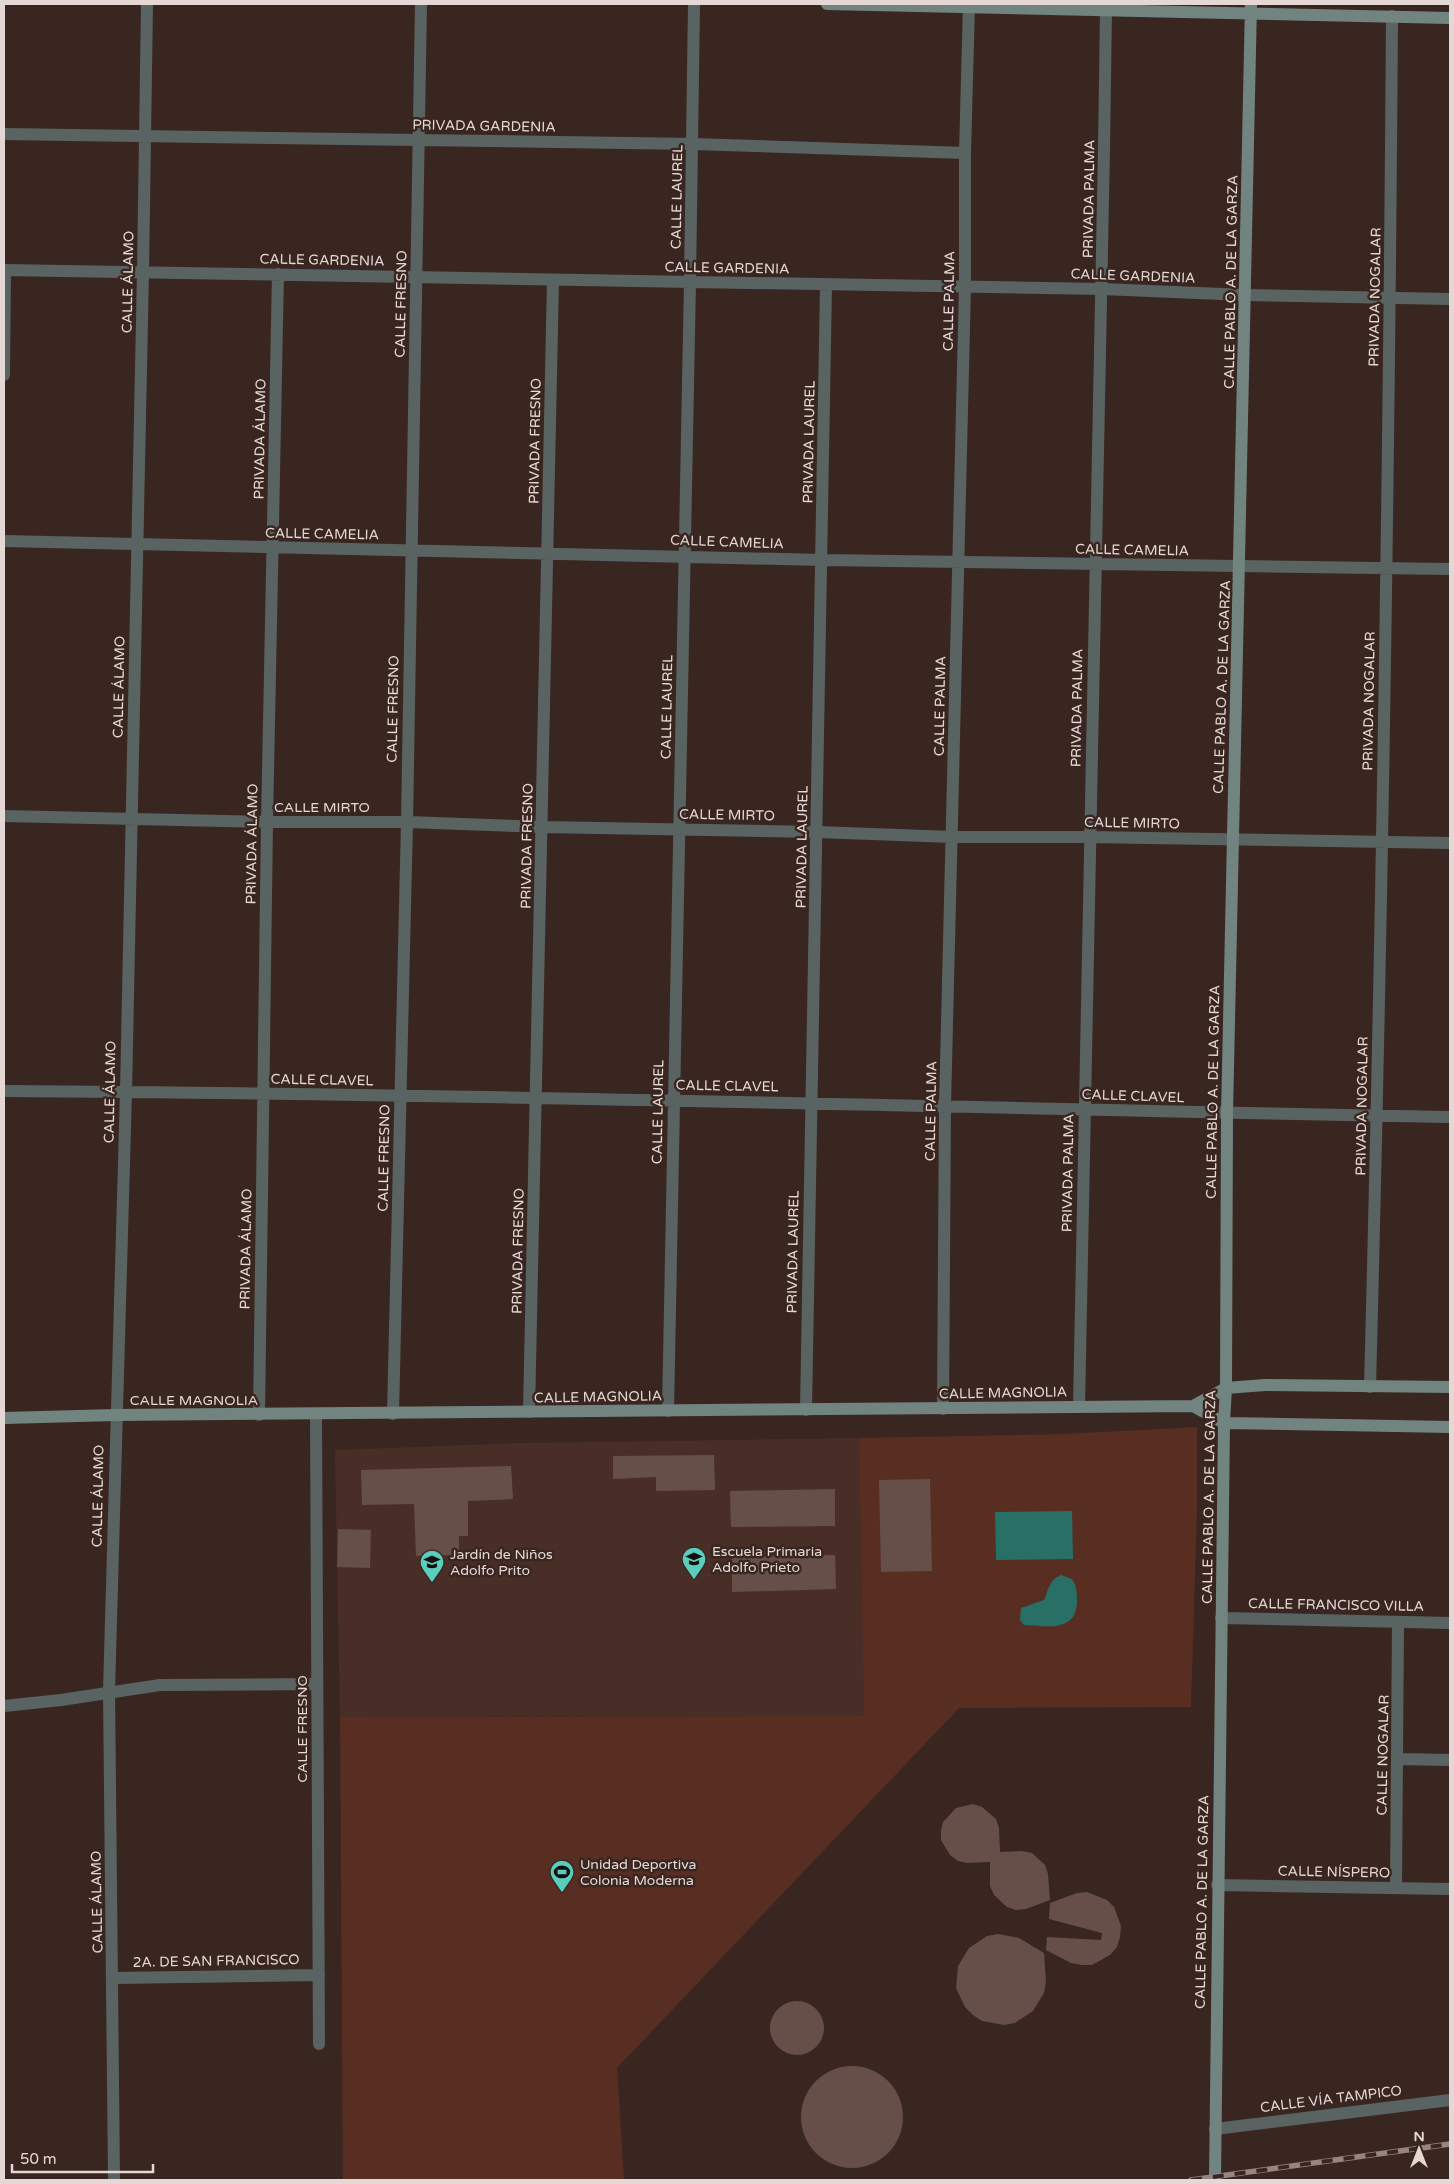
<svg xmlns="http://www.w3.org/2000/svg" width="1454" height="2184" viewBox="0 0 1454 2184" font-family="'Varela Round',sans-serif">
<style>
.built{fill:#492e28}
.green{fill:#582e23}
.water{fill:#286f65}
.building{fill:#664f49}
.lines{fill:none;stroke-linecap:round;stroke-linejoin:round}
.street{stroke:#596462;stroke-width:12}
.secondary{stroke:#728480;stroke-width:12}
.rail-casing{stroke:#968580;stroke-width:5.5}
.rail{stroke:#3a2620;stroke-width:4;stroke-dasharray:11;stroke-linecap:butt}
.labels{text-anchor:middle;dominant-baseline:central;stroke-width:5;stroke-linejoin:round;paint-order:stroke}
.street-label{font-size:14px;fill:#e5d7d4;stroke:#3a2620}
.poi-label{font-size:14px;fill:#e5d7d4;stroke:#3a2620;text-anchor:start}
</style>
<rect width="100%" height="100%" fill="#3a2620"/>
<!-- built -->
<path class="built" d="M859,1438L864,1716L340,1717L335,1450L523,1443Z"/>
<!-- green -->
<path class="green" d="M1197,1427V1509L1191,1707L959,1708L617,2068L624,2180H343L340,1717L864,1716L859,1438L1065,1434Z"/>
<!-- water -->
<path class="water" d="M1072,1511L1073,1559L996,1560L995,1512Z
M1061,1575L1072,1579C1077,1587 1077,1592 1077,1602C1076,1633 1046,1626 1024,1625L1020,1620L1021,1608L1044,1600C1049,1589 1049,1580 1061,1575Z"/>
<!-- building -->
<path class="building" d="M714,1455L715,1490L656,1491V1477L613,1479V1456Z
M511,1466L513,1499L468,1501V1536H459V1555L416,1556L414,1504L362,1505L361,1470Z
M930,1479L932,1571L881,1572L879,1480Z
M835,1489V1526L731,1527L730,1491Z
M338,1529L371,1530L370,1568L337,1567Z
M835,1555L836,1589L732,1592V1557Z
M973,1804L982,1807L996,1819L999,1828L1000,1852L1022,1851L1032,1853L1045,1865L1048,1874L1050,1900L1026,1909L1016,1910L1007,1907L994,1895L990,1886V1862L967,1863L958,1861L950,1855L941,1840V1830L943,1822L956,1808Z
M1087,1892L1107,1900L1114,1907L1121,1926L1120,1937L1117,1947L1110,1955L1092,1965H1082L1071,1963L1046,1950L1047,1937L1101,1940L1102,1933L1049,1919L1050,1903L1077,1893Z
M998,1934L1019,1938L1044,1953L1046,1982L1044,1993L1033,2011L1015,2023L1004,2025L982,2021L973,2015L965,2007L956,1988L958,1966L969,1948L987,1936Z
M770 2028a27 27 0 1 1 54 0a27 27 0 1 1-54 0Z
M801 2117a51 51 0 1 1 102 0a51 51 0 1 1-102 0Z"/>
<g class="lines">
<!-- street -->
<path class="street" d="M4,134L693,144L965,153
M4,270L1102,289L1246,295L1450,299
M4,375L5,270
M4,541L822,560L1450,569
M4,816L267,822H407L543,827L817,832L952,837H1089L1450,843
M4,1091C486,1094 968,1108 1450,1117
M1370,1387C1382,930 1389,473 1392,16
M1079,1407C1086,942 1100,476 1106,10
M943,1409L945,1106L965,287V153L969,4
M806,1410L826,285
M668,1411L690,282L694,4
M529,1412L553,280
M316,1414L319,2044
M393,1414L407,822L421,4
M259,1415L267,822L278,274
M1221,1618L1450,1623
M4,1706L61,1700L160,1685L317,1684
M1398,1759L1450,1760
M1217,1885L1450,1889
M1396,1888L1398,1622
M113,1978L319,1975
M1215,2129L1450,2100
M114,2180L109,1691L126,1092L143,272L147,4"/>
<!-- secondary -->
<path class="secondary" d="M827,4L1450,18
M1193,1406L1224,1423L1450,1427
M4,1418L115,1415L1193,1406L1226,1388L1265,1385L1450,1387
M1215,2180L1224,1423L1226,1388L1227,1114L1251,4"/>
<defs>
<path id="rail" d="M1191,2180L1450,2144"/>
</defs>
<!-- rail casing -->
<use href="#rail" class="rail-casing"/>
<!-- rail -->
<use href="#rail" class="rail"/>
</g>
<!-- icons -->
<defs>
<symbol id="school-pin" viewBox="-11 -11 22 30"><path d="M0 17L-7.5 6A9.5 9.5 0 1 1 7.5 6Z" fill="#5acebc" stroke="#3a2620"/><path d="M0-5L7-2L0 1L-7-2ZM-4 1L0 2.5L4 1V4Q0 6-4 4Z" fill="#111"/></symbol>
<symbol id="stadium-pin" viewBox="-11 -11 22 30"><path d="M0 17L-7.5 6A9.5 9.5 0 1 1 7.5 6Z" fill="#5acebc" stroke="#3a2620"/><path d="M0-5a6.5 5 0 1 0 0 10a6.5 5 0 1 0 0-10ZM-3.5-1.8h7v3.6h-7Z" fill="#111"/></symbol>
</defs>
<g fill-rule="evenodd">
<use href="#school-pin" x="680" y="1545" width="28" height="38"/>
<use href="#school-pin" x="418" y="1548" width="28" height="38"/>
<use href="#stadium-pin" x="548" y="1858" width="28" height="38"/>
</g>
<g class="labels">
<!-- street labels -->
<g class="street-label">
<text transform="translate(484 126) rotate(1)">PRIVADA GARDENIA</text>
<text transform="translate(677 197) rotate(-89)">CALLE LAUREL</text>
<text transform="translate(1089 199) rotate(-89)">PRIVADA PALMA</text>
<text transform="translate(322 260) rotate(1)">CALLE GARDENIA</text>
<text transform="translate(727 268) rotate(1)">CALLE GARDENIA</text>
<text transform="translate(1133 276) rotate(2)">CALLE GARDENIA</text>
<text transform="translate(128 282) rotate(-89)">CALLE ÁLAMO</text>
<text transform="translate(1231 282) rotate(-89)">CALLE PABLO A. DE LA GARZA</text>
<text transform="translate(1375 297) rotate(-89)">PRIVADA NOGALAR</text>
<text transform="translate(949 301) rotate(-89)">CALLE PALMA</text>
<text transform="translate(401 304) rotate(-89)">CALLE FRESNO</text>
<text transform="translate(260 439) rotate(-89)">PRIVADA ÁLAMO</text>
<text transform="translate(535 441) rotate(-89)">PRIVADA FRESNO</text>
<text transform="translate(809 442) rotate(-89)">PRIVADA LAUREL</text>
<text transform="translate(322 534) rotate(1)">CALLE CAMELIA</text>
<text transform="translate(727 542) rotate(2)">CALLE CAMELIA</text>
<text transform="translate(1132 550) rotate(1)">CALLE CAMELIA</text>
<text transform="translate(119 687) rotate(-89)">CALLE ÁLAMO</text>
<text transform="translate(1222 687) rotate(-88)">CALLE PABLO A. DE LA GARZA</text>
<text transform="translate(1369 701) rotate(-89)">PRIVADA NOGALAR</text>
<text transform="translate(940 706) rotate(-89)">CALLE PALMA</text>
<text transform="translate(667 707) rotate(-89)">CALLE LAUREL</text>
<text transform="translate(1077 708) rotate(-89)">PRIVADA PALMA</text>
<text transform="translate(393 709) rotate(-89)">CALLE FRESNO</text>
<text x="322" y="807">CALLE MIRTO</text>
<text transform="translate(727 815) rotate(1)">CALLE MIRTO</text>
<text transform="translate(1132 823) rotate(1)">CALLE MIRTO</text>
<text transform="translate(252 844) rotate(-89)">PRIVADA ÁLAMO</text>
<text transform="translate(527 846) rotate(-89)">PRIVADA FRESNO</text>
<text transform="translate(802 847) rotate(-89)">PRIVADA LAUREL</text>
<text transform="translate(322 1080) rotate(1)">CALLE CLAVEL</text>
<text transform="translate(727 1086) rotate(1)">CALLE CLAVEL</text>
<text transform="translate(110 1092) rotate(-89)">CALLE ÁLAMO</text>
<text transform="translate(1213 1092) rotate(-89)">CALLE PABLO A. DE LA GARZA</text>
<text transform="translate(1133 1096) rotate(2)">CALLE CLAVEL</text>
<text transform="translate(1362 1106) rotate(-89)">PRIVADA NOGALAR</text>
<text transform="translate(931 1111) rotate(-89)">CALLE PALMA</text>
<text transform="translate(658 1112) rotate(-89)">CALLE LAUREL</text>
<text transform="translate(384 1158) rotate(-89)">CALLE FRESNO</text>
<text transform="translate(1068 1173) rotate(-89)">PRIVADA PALMA</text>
<text transform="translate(246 1249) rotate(-89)">PRIVADA ÁLAMO</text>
<text transform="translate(518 1251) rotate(-89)">PRIVADA FRESNO</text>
<text transform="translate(793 1252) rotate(-89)">PRIVADA LAUREL</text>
<text transform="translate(1003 1393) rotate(-1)">CALLE MAGNOLIA</text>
<text transform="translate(598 1397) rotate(-1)">CALLE MAGNOLIA</text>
<text x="194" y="1400">CALLE MAGNOLIA</text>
<text transform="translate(98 1496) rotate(-89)">CALLE ÁLAMO</text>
<text transform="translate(1209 1497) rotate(-89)">CALLE PABLO A. DE LA GARZA</text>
<text transform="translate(1336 1605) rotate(1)">CALLE FRANCISCO VILLA</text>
<text transform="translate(302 1729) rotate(-90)">CALLE FRESNO</text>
<text transform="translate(1383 1755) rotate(-89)">CALLE NOGALAR</text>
<text transform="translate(1334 1872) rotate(1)">CALLE NÍSPERO</text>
<text transform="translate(97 1902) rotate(-91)">CALLE ÁLAMO</text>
<text transform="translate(1202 1902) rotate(-89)">CALLE PABLO A. DE LA GARZA</text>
<text transform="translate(216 1961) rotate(-1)">2A. DE SAN FRANCISCO</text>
<text transform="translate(1331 2099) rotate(-7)">CALLE VÍA TAMPICO</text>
</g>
<!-- poi labels -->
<g class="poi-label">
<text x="712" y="1551">Escuela Primaria<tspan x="712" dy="16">Adolfo Prieto</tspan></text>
<text x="450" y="1554">Jardín de Niños<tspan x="450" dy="16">Adolfo Prito</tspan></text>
<text x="580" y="1864">Unidad Deportiva<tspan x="580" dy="16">Colonia Moderna</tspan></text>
</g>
</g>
<!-- border -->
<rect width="1454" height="2184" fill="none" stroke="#e5d7d4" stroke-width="10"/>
<!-- north arrow -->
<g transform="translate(1419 2149)" stroke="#3a2620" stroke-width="4" paint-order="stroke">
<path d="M0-4L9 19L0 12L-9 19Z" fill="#e5d7d4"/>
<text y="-8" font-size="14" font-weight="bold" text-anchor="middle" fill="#e5d7d4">N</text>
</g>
<!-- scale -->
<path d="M12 2164v8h141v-8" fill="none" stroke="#e5d7d4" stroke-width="2.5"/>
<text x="20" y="2164" font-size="15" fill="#e5d7d4" stroke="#3a2620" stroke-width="4" paint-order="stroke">50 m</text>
</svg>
